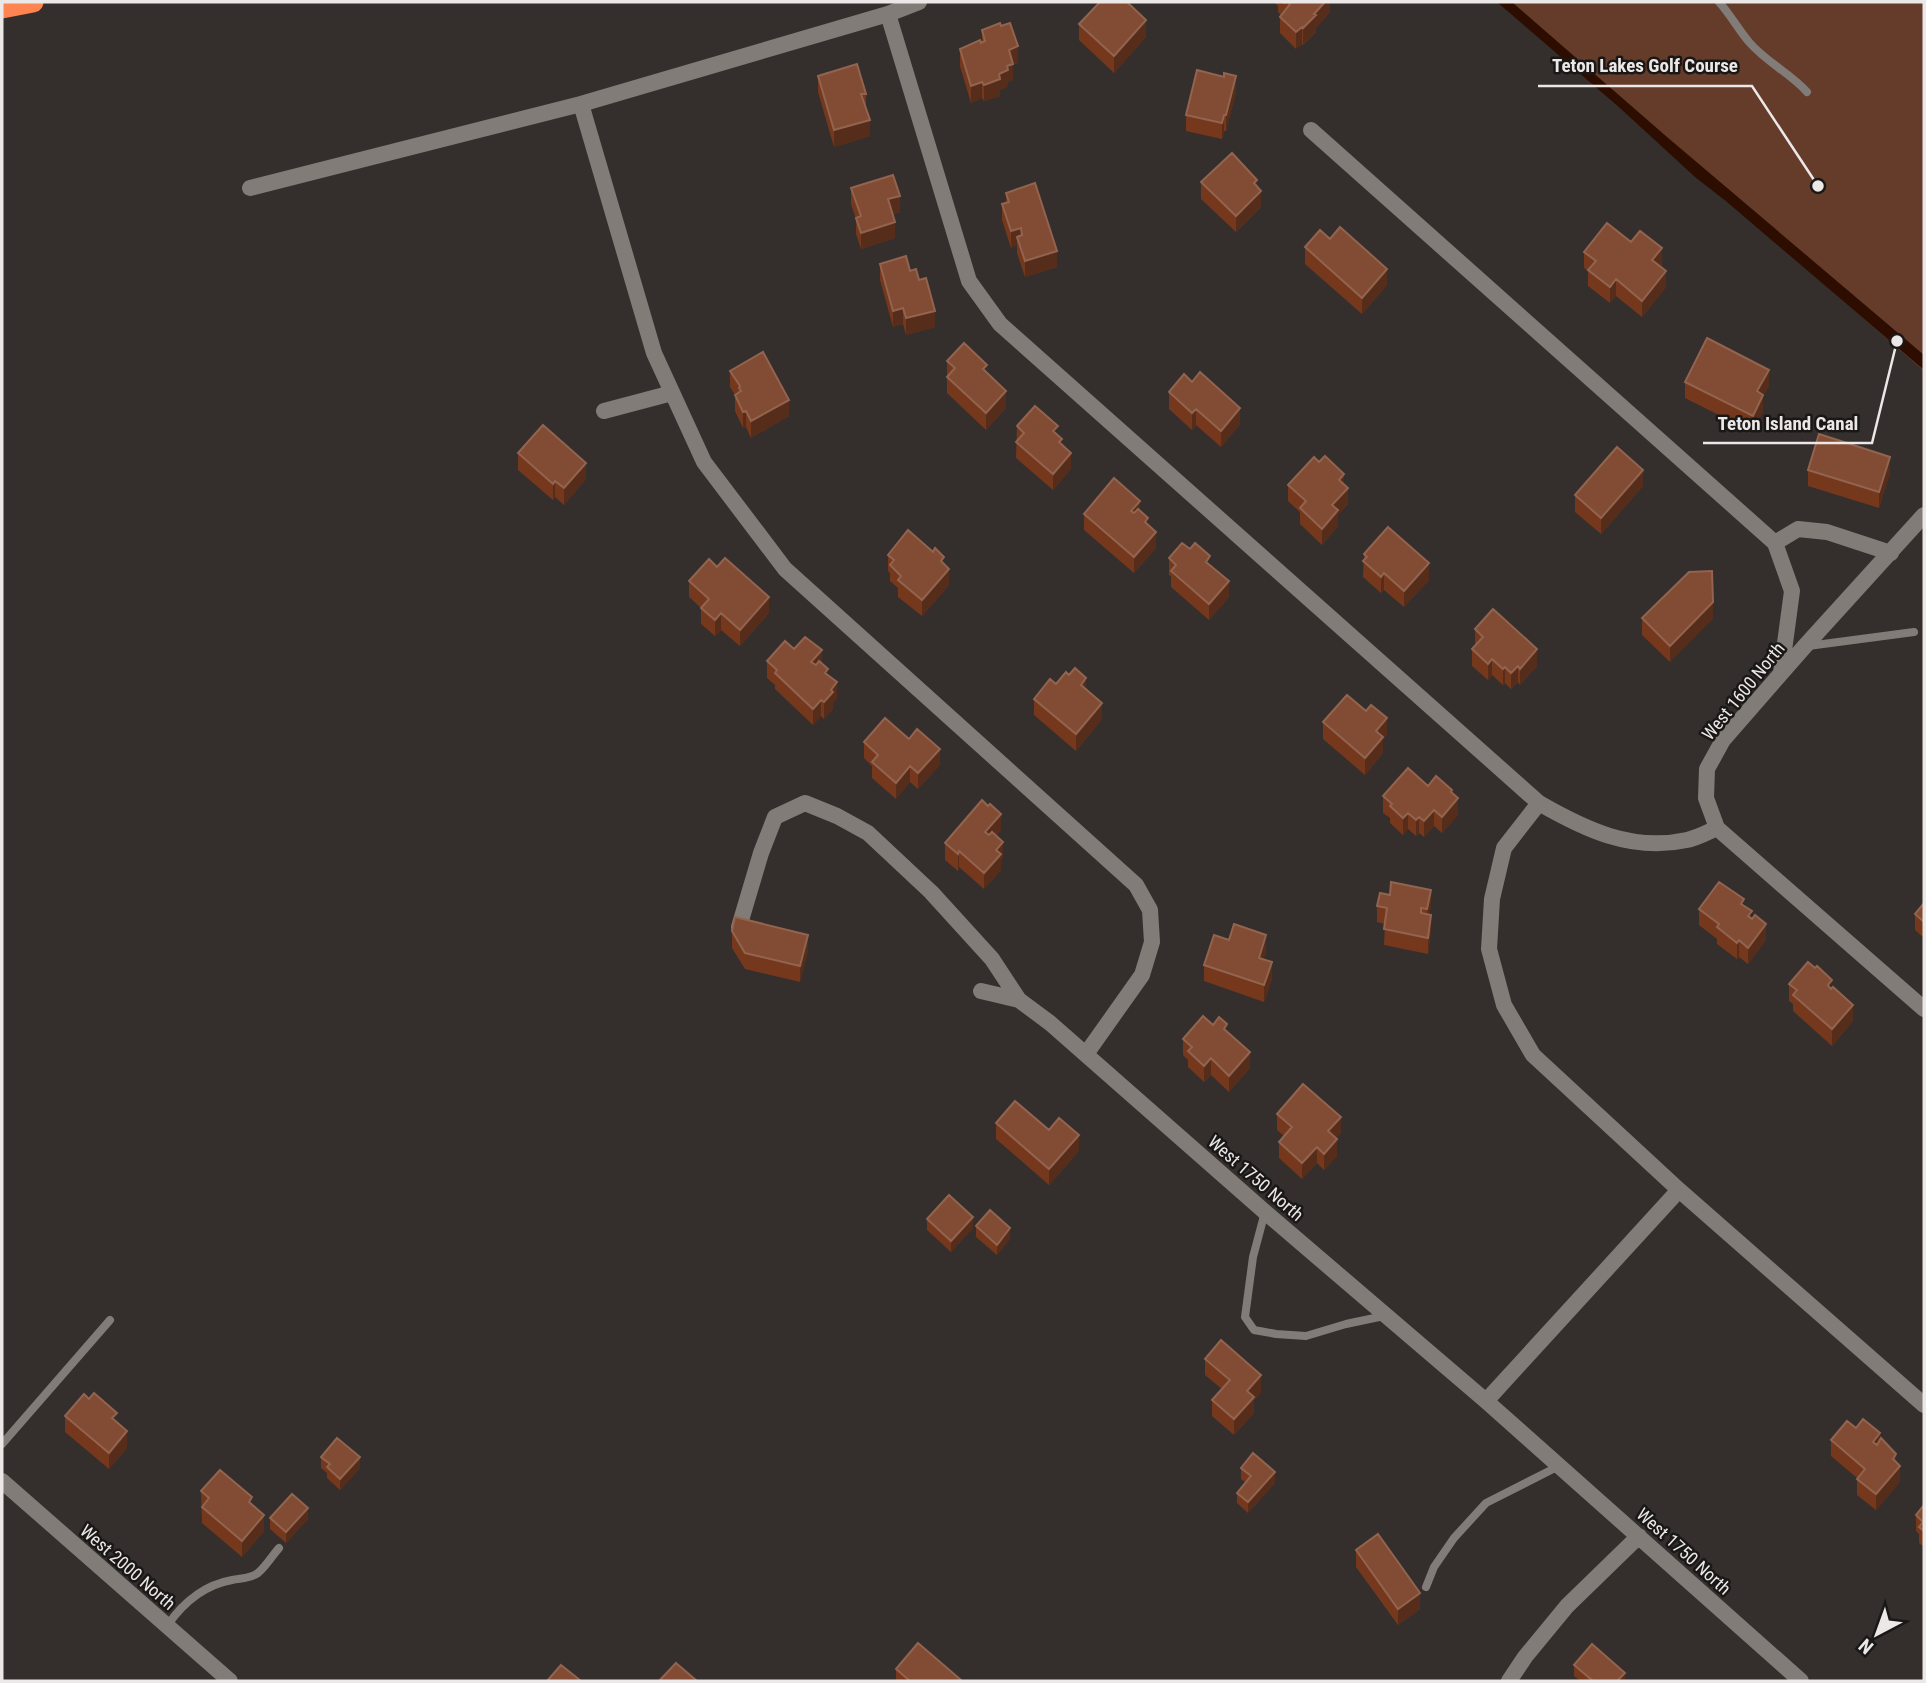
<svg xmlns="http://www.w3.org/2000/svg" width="1926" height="1683" viewBox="0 0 1926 1683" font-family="'Roboto Condensed',sans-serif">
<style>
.green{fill:#653b2a}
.water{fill:#2e0d01}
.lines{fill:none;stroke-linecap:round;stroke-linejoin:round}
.service{stroke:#827c79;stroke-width:8}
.minor{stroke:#827c79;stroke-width:16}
.motorway{stroke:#fe8552;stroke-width:21}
.wall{fill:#75381d}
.shaded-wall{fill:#562d1a}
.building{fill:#824b33;stroke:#92644f;stroke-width:2}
.labels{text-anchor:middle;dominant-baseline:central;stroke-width:5;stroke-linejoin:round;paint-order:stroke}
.street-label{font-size:18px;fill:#ece8e7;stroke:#1a1817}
.leader{fill:none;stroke:#ece8e7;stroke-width:2.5}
.callout-dot{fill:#ece8e7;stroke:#1a1817;stroke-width:2.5}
.callout-label{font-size:19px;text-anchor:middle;font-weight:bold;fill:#ece8e7;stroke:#1a1817;stroke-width:5;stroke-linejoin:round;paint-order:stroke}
</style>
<rect width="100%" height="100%" fill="#342f2d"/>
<!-- green -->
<path class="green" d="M1498,2H1924V371Z"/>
<!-- water -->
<path class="water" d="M1497,2H1512L1667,137L1924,355V370L1727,202L1695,177L1621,109Z"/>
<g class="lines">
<!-- service -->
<path class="service" d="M1719,2C1730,14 1738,29 1749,42C1766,62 1790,73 1807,92
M1808,646L1914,632
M1265,1212L1253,1257L1245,1317L1254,1330L1276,1334L1306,1336L1346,1324L1384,1316
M2,1444L110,1320
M1426,1587L1434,1567L1454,1538L1486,1503L1559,1466
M167,1626C182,1604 204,1585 232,1580C241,1578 250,1579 258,1573C266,1566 272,1556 279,1548"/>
<!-- minor -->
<path class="minor" d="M888,14L969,281L1000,324L1539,803C1586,830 1632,852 1687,840C1697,838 1708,832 1717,828
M581,104L654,353L704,462L785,569L1136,885L1150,910L1152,942L1142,975L1086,1054
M1311,130L1775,543L1792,591L1781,673
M250,188L581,104L888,14L919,2
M604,411L672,393
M1924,515L1805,646L1723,740L1707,769L1706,798L1717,828L1924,1009
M1775,543L1798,529L1827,532L1891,553
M1539,803L1504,848L1492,899L1489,949L1504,1005L1533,1055L1679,1190L1924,1405
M739,927L761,853L775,817L805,803L837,816L868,833L931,892L992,959L1019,1000L1050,1023L1265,1212L1486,1401L1801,1681
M981,991L1019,1000
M1486,1401L1679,1190
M2,1481L230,1681
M1509,1681L1525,1657L1567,1606L1639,1536"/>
<!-- motorway -->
<path class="motorway" d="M2,8L33,2"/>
</g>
<!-- wall -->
<path class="wall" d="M1274,2H1330V12L1316,28V32L1303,45L1302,44L1296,49L1280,33V17L1281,15L1278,12V6Z
M1079,24L1146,37L1114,73L1079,40Z
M982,30L1018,63L1013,64V80L1008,82V86L1000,90V96L984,101L982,98L971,103L960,66V49L982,42Z
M818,76L866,94V110L870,136L834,147L818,92Z
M1236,92L1226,131H1224L1222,139L1186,131V115Z
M1201,182L1257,187L1261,207L1236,232L1201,199Z
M851,188L900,212L893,214L895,238L861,249L856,234V219L851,204Z
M1006,193L1057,267L1025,277L1017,253V245L1011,248L1002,220V204L1006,203Z
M1631,242L1662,265L1660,267L1666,287L1642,317L1616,296L1610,303L1588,286V271L1584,268V252Z
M1305,247L1387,285L1362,314L1305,264Z
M880,264L910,271L919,280L935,327L906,335L903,324L893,327L880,280Z
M947,361L987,374L1006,408L986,430L947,393Z
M730,371L789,416L751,438L746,427L743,428L735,411V395L730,387Z
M1685,382L1769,386L1763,396V411L1753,432L1685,398Z
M1169,392L1240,424L1221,447L1196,425L1192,430L1169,409Z
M1017,426L1058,435L1071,469L1053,490L1016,458Z
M518,453L586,479L564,505L555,497L553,500L518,470Z
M1808,470L1890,473L1879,508L1808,486Z
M1288,485H1344L1348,504L1338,515V526L1322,545L1300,524V512L1288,501Z
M1643,486L1601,534L1575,512V495Z
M1140,511L1148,525L1156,548L1134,573L1084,530V514Z
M1364,554L1429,580L1404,607L1384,590L1381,593L1363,577Z
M888,555L944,564L949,585L922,616L898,597V588L890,581V573L888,571Z
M1169,558L1210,565L1229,597L1209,620L1171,587V576L1169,575Z
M689,581L769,613L740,646L721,630L715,636L701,624V608L689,597Z
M1642,618H1713L1670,662L1642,635Z
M1475,629L1537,666L1520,685L1518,682L1511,689L1505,683L1503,685L1492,675L1488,680L1472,666V649L1475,646Z
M794,649L822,664L837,698L833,703V709L824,719L821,716L813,725L775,689V685L767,678V661Z
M1056,684L1086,690L1102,719L1076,751L1034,715V699Z
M1323,722L1387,734L1383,739V753L1365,775L1323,739Z
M864,742L940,765L918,789L910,782L896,799L872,778V766L864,758Z
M1428,786L1452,792L1458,815L1442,833L1434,826L1424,837L1419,833L1416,836L1408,829L1403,835L1390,823V818L1383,813V796Z
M1001,830L996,836L1003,858L1001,860V870L984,889L959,867L958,871L945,860V843Z
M1924,903V938L1915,930V914Z
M1377,906H1431L1429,914L1431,931L1428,954L1384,945L1385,924L1377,922Z
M1744,906L1766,940L1748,964L1739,957L1737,959L1717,944V939L1699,925V909Z
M732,931L808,951L800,982L745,969L732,948Z
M1266,952L1263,960L1272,979L1264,1002L1204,981V965Z
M1789,984L1832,988L1853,1021L1832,1046L1793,1011V1004L1789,1001Z
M1213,1025L1227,1031L1250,1068L1229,1092L1211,1075L1204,1082L1188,1067V1060L1183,1055V1039Z
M1277,1114L1341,1133L1336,1138L1337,1156L1324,1170L1317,1163L1302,1179L1279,1158V1142L1284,1136L1277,1130Z
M996,1123L1049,1130L1079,1151L1049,1185L996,1139Z
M927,1219L973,1228L951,1252L927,1230Z
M976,1226L1010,1239L997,1255L976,1237Z
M1205,1359L1261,1392L1254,1400V1413L1234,1435L1212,1416V1400L1222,1389L1205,1375Z
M65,1416L127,1448L109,1469L65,1432Z
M1856,1428L1880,1440L1896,1462L1900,1482L1876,1510L1857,1495V1478L1831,1456V1440Z
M321,1457L360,1468L340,1490L327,1478V1473L321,1468Z
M1241,1468L1275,1483L1248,1513L1237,1503V1493L1246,1483L1241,1479Z
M201,1491L252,1505L264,1531L242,1557L202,1523Z
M1924,1505V1547L1919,1543V1534L1916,1531V1515Z
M270,1518L308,1519L286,1543L270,1529Z
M1356,1550L1420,1609L1398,1625L1356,1567Z
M1574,1665L1625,1681H1581L1574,1676Z
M896,1669L961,1681H896Z"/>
<!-- shaded-wall -->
<path class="shaded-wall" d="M1325,2H1330V12L1316,28V32L1303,45V28L1314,14Z
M1146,20V37L1114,73V56Z
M1302,27V44L1296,49V32Z
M1018,46V63L1013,64V80L1008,82V86L1000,90V96L984,101V85L999,74L1009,50Z
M1236,76V92L1226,131V115Z
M982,82V98L971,103V86Z
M1224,115V131L1222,139V123Z
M870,120V136L834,147V130Z
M1257,180V195L1261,191V207L1236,232V216L1254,183Z
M900,196V212L888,216V199Z
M895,222V238L861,249V233Z
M1021,228V244L1017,237V245L1011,248V231Z
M1662,248V265L1652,276V260Z
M1057,251V267L1025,277V261Z
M1387,269V285L1362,314V298Z
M1666,271V287L1642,317V301Z
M1616,279V296L1610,303V287Z
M903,308V324L893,327V311Z
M935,311V327L906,335V318Z
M1769,370V386L1763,396V411L1753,432V416L1757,391Z
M1006,391V408L986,430V413Z
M789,400V416L751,438V421Z
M1240,408V424L1221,447V431Z
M1196,409V425L1192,430V413Z
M746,411V427L743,428V412Z
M1071,453V469L1053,490V474Z
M1890,457V473L1879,508V492Z
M586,463V479L564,505V488Z
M1643,470V486L1601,534V518Z
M1344,474V491L1339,480Z
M555,481V497L553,500V484Z
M1348,488V504L1338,515V526L1322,545V529L1332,505Z
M1140,501V517L1131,511Z
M1156,532V548L1134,573V557Z
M1429,563V580L1404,607V591Z
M949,569V585L922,616V600Z
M1384,573V590L1381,593V577Z
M1229,581V597L1209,620V604Z
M769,597V613L740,646V630Z
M1713,602V618L1670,662V646Z
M721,613V630L715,636V620Z
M1537,649V666L1520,685V669Z
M822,650V666L811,678V662Z
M1492,659V675L1488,680V664Z
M1518,666V682L1511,689V673Z
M1505,667V683L1503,685V669Z
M1086,678V694L1081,685Z
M837,682V698L833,703V709L824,719V702L831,690Z
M821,700V716L813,725V709Z
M1102,703V719L1076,751V734Z
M1387,718V734L1383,739V753L1365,775V758L1376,731Z
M940,749V765L918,789V773Z
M910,766V782L896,799V783Z
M1452,790V806L1458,798V815L1442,833V817Z
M1434,810V826L1424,837V821Z
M1408,813V829L1403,835V818Z
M1001,814V830L985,848V832Z
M1419,817V833L1416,836V820Z
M1003,842V858L1001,860V870L984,889V873L996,850Z
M959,851V867L958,871V854Z
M1431,890V906L1427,926V909Z
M1431,915V931L1428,954V938Z
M1766,924V940L1748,964V948Z
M808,935V951L800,982V966Z
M1266,935V952L1259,974V958Z
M1739,940V957L1737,959V943Z
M1272,962V979L1264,1002V985Z
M1853,1005V1021L1832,1046V1029Z
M1250,1052V1068L1229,1092V1076Z
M1211,1058V1075L1204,1082V1066Z
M1341,1117V1133L1328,1148V1131Z
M1079,1135V1151L1049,1185V1169Z
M1337,1139V1156L1324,1170V1154Z
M1317,1147V1163L1302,1179V1163Z
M973,1217V1228L951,1252V1241Z
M1010,1228V1239L997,1255V1245Z
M1261,1375V1392L1254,1400V1413L1234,1435V1419L1247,1391Z
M127,1431V1448L109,1469V1453Z
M1880,1433V1450L1873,1442Z
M1896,1454V1470L1900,1466V1482L1876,1510V1494Z
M360,1457V1468L340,1490V1479Z
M1275,1472V1483L1248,1513V1502Z
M308,1508V1519L286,1543V1532Z
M264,1515V1531L242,1557V1541Z
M1420,1593V1609L1398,1625V1609Z
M1625,1673V1681H1617Z"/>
<!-- building -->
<path class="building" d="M1100,2H1127L1146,20L1114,56L1079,24Z
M1283,2H1325L1314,14L1316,15L1303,28L1302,27L1296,32L1280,17L1290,4L1287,2L1285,3Z
M1000,23L1001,26L1010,23L1018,46L1009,50L1013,64L1007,66L1008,70L999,74L1000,79L984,85L982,82L971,86L960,49L980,40L981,43L985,41L982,30Z
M857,64L866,94H861L870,120L834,130L818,76Z
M1197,70L1224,77V73L1236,76L1226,115H1224L1222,123L1186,115Z
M1232,153L1257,180L1254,183L1261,191L1236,216L1201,182Z
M893,175L900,196L888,199L895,222L861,233L856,218L861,216L851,188Z
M1035,183L1057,251L1025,261L1017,237L1022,235L1021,228L1011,231L1002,204L1009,202L1006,193Z
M1607,223L1631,242L1640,231L1662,248L1652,260L1666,271L1642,301L1616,279L1610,287L1588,270L1596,261L1584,252Z
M1340,227L1387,269L1362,298L1305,247L1320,230L1330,239Z
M906,256L910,271L916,269L919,280L926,278L935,311L906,318L903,308L893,311L880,264Z
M1707,338L1769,370L1757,391L1763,395L1753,416L1685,382Z
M964,343L987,365L983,369L1006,391L986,413L947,377L955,368L947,361Z
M763,352L789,400L751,421L746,411L743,412L735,395L741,391L739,388L740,386L730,371Z
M1200,372L1240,408L1221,431L1196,409L1192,413L1169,392L1184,374L1192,382Z
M1035,406L1058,426L1053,431L1062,439L1059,442L1071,453L1053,474L1016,442L1024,433L1017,426Z
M543,425L586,463L564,488L555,481L553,484L518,453Z
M1819,434L1890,457L1879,492L1808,470Z
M1617,447L1643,470L1601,518L1575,495Z
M1325,456L1344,474L1339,480L1348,488L1332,505L1338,510L1322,529L1300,508L1306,501L1288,485L1314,457L1319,462Z
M1114,478L1140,501L1131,511L1134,513L1138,509L1148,518L1145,522L1156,532L1134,557L1084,514Z
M1388,527L1429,563L1404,591L1384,573L1381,577L1363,561L1367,557L1364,554Z
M908,530L933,552L935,548L944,557L941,561L949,569L922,600L898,580L901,576L890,565L894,560L888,555Z
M1182,543L1190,549L1195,543L1210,556L1206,562L1229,581L1209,604L1171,571L1176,565L1169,558Z
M725,558L769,597L740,630L721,613L715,620L701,608L709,599L689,581L709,559L717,567Z
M1712,571L1713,602L1670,646L1642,618L1689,572Z
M1493,609L1537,649L1520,669L1518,666L1511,673L1505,667L1503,669L1492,659L1488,664L1472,649L1483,637L1475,629Z
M805,637L822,650L811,662L816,665L819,661L828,669L825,673L837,682L831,690L833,692L824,702L821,700L813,709L775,673L777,670L767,661L785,641L794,649Z
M1075,668L1086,678L1081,685L1102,703L1076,734L1034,699L1050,679L1056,684L1066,672L1069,675Z
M1347,695L1366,711L1371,705L1387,718L1376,731L1383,737L1365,758L1323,722Z
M885,718L909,739L917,729L940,749L918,773L910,766L896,783L872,762L878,755L864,742Z
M1408,768L1428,786L1436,776L1452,790L1451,792L1458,798L1442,817L1434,810L1424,821L1419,817L1416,820L1408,813L1403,818L1390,806L1392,804L1383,796Z
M982,800L988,806L990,804L1001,814L985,832L989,835L992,832L1003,842L996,850L1001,854L984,873L959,851L958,854L945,843Z
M1391,882L1431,890L1427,909L1421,908V913L1431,915L1428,938L1384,929L1387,908L1377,906L1380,893L1390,895Z
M1719,882L1744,899L1741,904L1752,911L1748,916L1752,919L1755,915L1766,924L1748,948L1739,940L1737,943L1717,927L1719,924L1699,909Z
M1924,903V922L1915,914Z
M735,917L808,935L800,966L745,953L732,931Z
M1234,924L1266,935L1259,958L1272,962L1264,985L1204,965L1214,935L1229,940Z
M1808,962L1815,968L1817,966L1832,980L1828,985L1831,989L1833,987L1853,1005L1832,1029L1793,995L1797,990L1789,984Z
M1203,1016L1213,1025L1219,1017L1227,1024L1224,1029L1250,1052L1229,1076L1211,1058L1204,1066L1188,1051L1192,1047L1183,1039Z
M1303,1084L1341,1117L1328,1131L1337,1139L1324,1154L1317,1147L1302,1163L1279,1142L1292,1127L1277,1114Z
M1015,1101L1049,1130L1059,1118L1079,1135L1049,1169L996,1123Z
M949,1195L973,1217L951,1241L927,1219Z
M990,1210L1010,1228L997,1245L976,1226Z
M1221,1340L1261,1375L1247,1391L1254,1397L1234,1419L1212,1400L1230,1380L1205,1359Z
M94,1393L117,1413L112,1418L127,1431L109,1453L65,1416L84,1394L89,1399Z
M1863,1419L1880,1433L1873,1442L1877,1445L1881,1438L1896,1454L1893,1459L1900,1466L1876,1494L1857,1479L1865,1469L1831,1440L1847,1421L1856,1428Z
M337,1438L360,1457L340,1479L327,1467L330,1464L321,1457Z
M1253,1453L1275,1472L1248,1502L1237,1493L1251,1476L1241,1468Z
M220,1470L252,1497L249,1502L264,1515L242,1541L202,1507L209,1498L201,1491Z
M292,1494L308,1508L286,1532L270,1518Z
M1924,1505V1531L1919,1527L1923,1522L1916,1515Z
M1378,1534L1420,1593L1398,1609L1356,1550Z
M918,1643L961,1680L960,1681H910L896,1669Z
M1592,1644L1625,1673L1617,1681H1593L1574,1665Z
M676,1663L697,1681H659Z
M561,1665L581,1681H547Z"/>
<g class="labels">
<!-- street labels -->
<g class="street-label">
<text transform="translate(1743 691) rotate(-51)">West 1600 North</text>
<text transform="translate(1256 1178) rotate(41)">West 1750 North</text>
<text transform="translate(1684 1551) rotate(42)">West 1750 North</text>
<text transform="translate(128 1567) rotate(41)">West 2000 North</text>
</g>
</g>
<!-- callouts -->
<path class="leader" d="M1818 186L1752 86H1538M1897 341L1872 443H1703"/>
<g class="callout-dot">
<circle cx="1818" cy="186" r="7"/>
<circle cx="1897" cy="341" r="7"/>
</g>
<g class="callout-label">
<text x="1645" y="72">Teton Lakes Golf Course</text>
<text x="1788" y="430">Teton Island Canal</text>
</g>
<!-- border -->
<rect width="1926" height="1683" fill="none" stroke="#ece8e7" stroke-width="7"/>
<!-- north arrow -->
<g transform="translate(1877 1634) rotate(221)" stroke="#1a1817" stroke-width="5" paint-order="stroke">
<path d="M0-5L12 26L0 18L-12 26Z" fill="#ece8e7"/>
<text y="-10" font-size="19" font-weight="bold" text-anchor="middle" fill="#ece8e7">N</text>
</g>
</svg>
